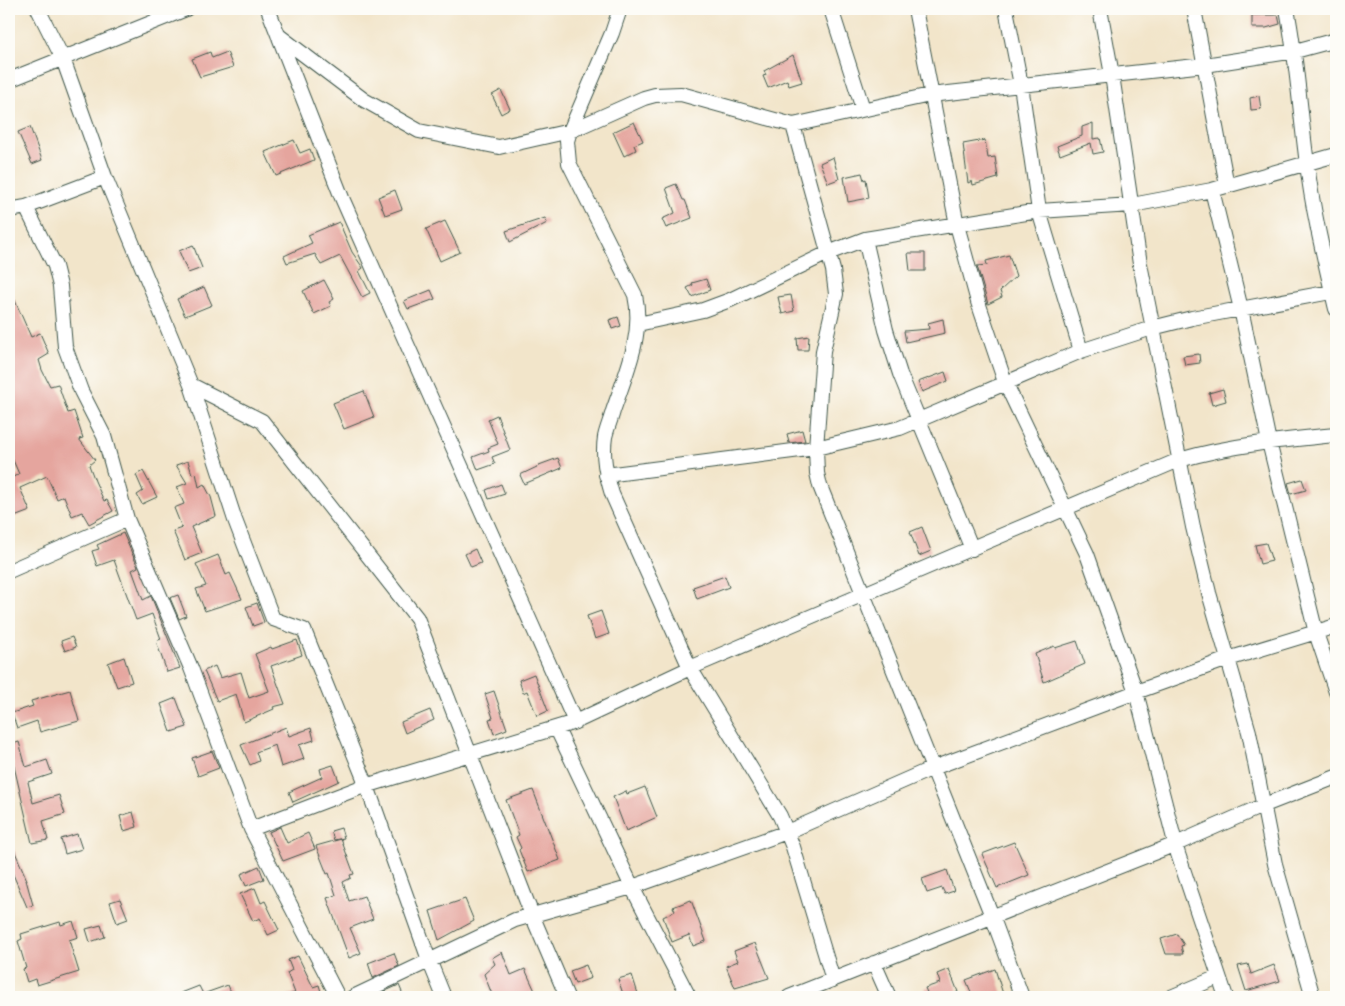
<svg xmlns="http://www.w3.org/2000/svg" width="1345" height="1006" viewBox="0 0 1345 1006" font-family="'IM FELL DW Pica',serif">
<style>
.building{fill:#e5a59e}
.lines{fill:none;stroke-linecap:round;stroke-linejoin:round}
.minor-casing{stroke:#3f564a;stroke-width:16}
.minor{stroke:#fff;stroke-width:14}
</style>
<rect width="100%" height="100%" fill="#fdfcf7"/>
<filter id="ink" filterUnits="userSpaceOnUse"><feTurbulence type="fractalNoise" baseFrequency=".02" numOctaves="2"/><feDisplacementMap in="SourceGraphic" scale="10" xChannelSelector="R" yChannelSelector="G"/><feConvolveMatrix kernelMatrix="1 2 1 2 8 2 1 2 1" color-interpolation-filters="sRGB"/></filter>
<filter id="wash" filterUnits="userSpaceOnUse"><feTurbulence type="fractalNoise" baseFrequency=".0096" numOctaves="4" result="noise"/><feDisplacementMap in="SourceGraphic" scale="20" xChannelSelector="R" yChannelSelector="G"/><feGaussianBlur stdDeviation="1.12" result="paint"/><feColorMatrix in="noise" values="0 0 0 0 0 0 0 0 0 0 0 0 0 0 0 0 0 1.4 0 .05"/><feComposite in="paint" operator="in"/></filter>
<g filter="url(#wash)">
<rect width="100%" height="100%" fill="#f2e5ca"/>
<g id="blocks">
<!-- building -->
<path class="building" d="M1252,15H1278L1280,24L1266,28H1252Z
M210,52L212,58L227,52L233,67L200,77L192,59Z
M793,55L802,82L789,86L787,80L768,88L763,76L766,75L764,71Z
M501,90L510,109L501,114L492,95Z
M1259,96L1261,109L1251,110L1250,98Z
M634,122L643,141L634,145L636,150L624,156L613,132Z
M1093,123V139L1100,138L1103,152L1093,154L1091,143L1060,155L1057,146L1082,136V127Z
M30,127L42,160L32,164L18,132Z
M294,140L300,153L310,149L314,160L276,176L265,152Z
M985,140L988,158L995,157L998,178L973,185L972,181L968,183L963,144Z
M833,157L839,179L828,183L820,163Z
M862,173L864,180L866,179L869,198L848,202L844,177Z
M676,184L683,200H685L692,218L666,228L662,219L675,213L666,188Z
M395,190L402,209L385,215L378,197Z
M545,218L547,223L510,242L506,231Z
M445,221L460,252L440,261L426,229Z
M339,222L352,252L363,268L359,271L370,293L362,297L340,256L321,265L315,254L287,263L284,256L312,243L308,235Z
M193,245L202,268L188,273L179,251Z
M908,253H925V271H910Z
M1009,255L1016,276L1000,291L1002,297L988,304L977,266L987,265L986,261Z
M706,279L710,290L692,297L687,288L693,285L692,283Z
M324,280L334,299L329,302L331,306L314,314L303,291Z
M9,287L31,337L40,333L49,354L39,360L42,370L50,386L58,384L68,413L74,411L83,438L79,439L95,460L89,465L95,481L104,501L107,500L113,511L89,524L82,512L72,516L64,496L57,499L47,476L20,488L30,511L9,519V502L13,500L9,490V479L19,474L9,451Z
M204,287L212,305L185,316L177,299Z
M431,290L435,299L408,309L404,301Z
M791,295L794,311L782,314L778,297Z
M618,317L621,326L612,329L609,320Z
M943,319L945,333L906,342L904,331L929,329L928,323Z
M809,336L808,350H798L797,338Z
M1199,354L1200,363L1185,365L1183,356Z
M945,372L948,381L922,392L918,382Z
M1223,389L1226,401L1212,405L1209,393Z
M364,391L374,417L344,429L333,403Z
M497,415L510,450L492,457L495,464L478,470L473,457L489,451L488,448L498,444L488,419Z
M802,430L805,441L789,443L787,434Z
M558,458L562,468L524,484L520,475L539,466V465Z
M188,461L192,474L196,473L199,487L204,484L211,497L216,516L191,527L202,553L185,560L173,531L182,528L174,508L184,504L177,487L187,483L176,465Z
M143,471L157,497L142,504L137,495L143,491L136,475Z
M1302,479L1306,490L1291,494L1288,483Z
M501,484L505,494L489,499L486,490Z
M922,527L931,551L919,556L910,532Z
M123,533L138,567L132,570L143,600L151,596L180,668L167,672L156,641L161,639L152,614L136,620L114,560L97,566L92,551L99,549L97,545Z
M1266,543L1272,561L1260,564L1255,545Z
M475,549L481,563L471,567L465,554Z
M218,555L226,575L230,573L242,599L205,611L196,589L206,586L196,564Z
M725,576L729,587L697,599L693,587Z
M178,595L186,616L179,619L170,598Z
M257,603L264,622L253,626L246,607Z
M601,611L609,634L595,639L587,616Z
M72,637L76,647L65,651L61,641Z
M297,640L302,655L271,666L285,704L273,707L274,709L244,722L236,694L217,701L204,671L215,666L220,678L241,672L249,698L269,691L255,654L271,647L272,649Z
M1077,641L1085,664L1044,682L1035,654L1054,646L1055,648Z
M124,657L132,682L117,687L108,663Z
M534,674L548,711L537,716L527,691L523,693L519,680Z
M70,690L79,721L40,732L37,721L17,728L12,713L33,706L31,701Z
M494,691L507,729L494,734L489,719L493,718L485,694Z
M176,698L187,727L171,732L161,704Z
M430,710L434,720L405,733L401,722Z
M286,727L289,736L311,728L314,740L299,745L304,759L281,767L275,745L256,752L259,761L250,765L241,745Z
M19,742L26,767L47,760L52,774L28,782L33,803L59,795L65,814L43,821L48,840L32,843L9,745Z
M212,751L219,768L198,776L192,758Z
M333,765L339,781L293,802L289,792L322,777L320,769Z
M645,787L657,817L626,831L613,797L626,791L627,794Z
M533,790L560,860L528,872L519,850L521,848L516,837L519,835L506,800Z
M133,812L137,827L124,831L120,816Z
M280,827L287,843L308,833L315,849L283,861L269,832Z
M341,828L344,838L334,840L331,831Z
M77,834L82,849L65,854L61,839Z
M9,838L27,880H26L33,905L27,907L9,865Z
M341,839L354,874L350,875L351,878L343,882L349,901L364,896L373,919L350,928L361,953L349,958L327,898L336,895L329,873L327,874L316,846Z
M1014,842L1029,875L997,888L982,854Z
M259,866L264,879L246,886L241,874Z
M947,870L954,891L945,894L942,888L927,893L922,879Z
M255,888L261,903L265,901L279,930L268,935L260,918L253,921L240,894Z
M120,899L128,919L117,923L110,902Z
M465,899L474,921L439,940L430,911Z
M691,900L706,941L693,946L689,935L672,942L663,917L675,911L673,907Z
M73,921L78,937L69,940L79,972L37,985L35,979L27,982L23,969L26,968L18,941L22,939L21,934L60,922L61,925Z
M101,925L105,937L90,942L86,929Z
M1177,934L1184,945L1181,946L1183,954H1166L1161,939Z
M755,943L769,978L735,988L726,966L738,961L734,951Z
M502,952L511,975L525,969L535,991L520,997H493L484,974L495,964L492,958Z
M394,953L399,966L373,978L368,963Z
M298,956L313,987L319,985L322,995L318,997H288V995L295,993L287,973L292,970L288,960Z
M1248,964L1251,974L1274,965L1280,981L1246,991L1238,966Z
M586,965L591,978L575,984L570,971Z
M949,969L958,992L944,997H929L925,988L940,983L937,974Z
M995,969L1004,997H973L966,980Z
M632,975L639,997H624L618,979Z
M228,985L233,997H171L199,986L203,994Z
M399,985L404,997H380L379,994Z"/>
</g>
</g>
<g filter="url(#ink)">
<use href="#blocks" fill-opacity="0" stroke="#3f564a" stroke-width="1"/>
<g class="lines">
<defs>
<path id="minor" d="M38,9L63,59L105,177L191,385L235,520L273,619L304,630L367,786L429,960L444,997
M268,9L342,198L575,722
M620,9L612,33L570,131L567,141L569,163L635,295C644,335 626,373 613,411C611,419 607,428 605,437C602,457 606,474 612,494L690,668L780,816L793,847L833,980
M831,9L863,109
M915,9L957,225L978,302L1005,382L1087,554L1136,692L1178,854L1226,997
M1006,9L1021,85L1039,211L1081,351
M1100,9L1112,75L1140,264L1193,527L1209,593L1249,732L1275,864L1313,997
M1194,9L1227,186
M1287,9C1297,60 1300,112 1307,164C1313,213 1325,261 1336,309
M278,35L364,100L419,131L499,147L570,131L644,98L655,95L681,94L793,125L930,95L1205,65L1295,51L1336,40
M9,80L186,9
M793,125L833,270L836,294L823,351L816,448L817,473L820,486L992,916L1022,997
M1212,190L1241,309L1269,442L1316,633L1336,692
M26,207L55,266L60,286L65,347L81,391L104,436L127,519L191,668L251,829L338,997
M9,210L26,207L105,177
M865,239L886,330L900,374L972,549
M638,324L703,310L730,300L828,253L865,239L1039,211L1132,205L1212,190L1336,155
M191,385L262,421L417,618L532,915L567,997
M606,475L816,448L900,428L1081,351L1152,328L1192,318L1336,291
M9,571L127,519
M557,729L632,887L689,997
M251,829L359,788L575,722L690,668L1179,460C1231,445 1283,440 1336,435
M874,963L889,997
M353,997L515,920L632,887L787,832L933,768L1136,692L1228,659L1336,626
M789,997L1176,844L1262,806L1336,777
M1171,997L1218,977"/>
</defs>
<!-- minor casing -->
<use href="#minor" class="minor-casing"/>
<!-- minor -->
<use href="#minor" class="minor"/>
</g>
</g>
<!-- margin -->
<rect width="1345" height="1006" fill="none" stroke="#fdfcf7" stroke-width="30"/>
</svg>
